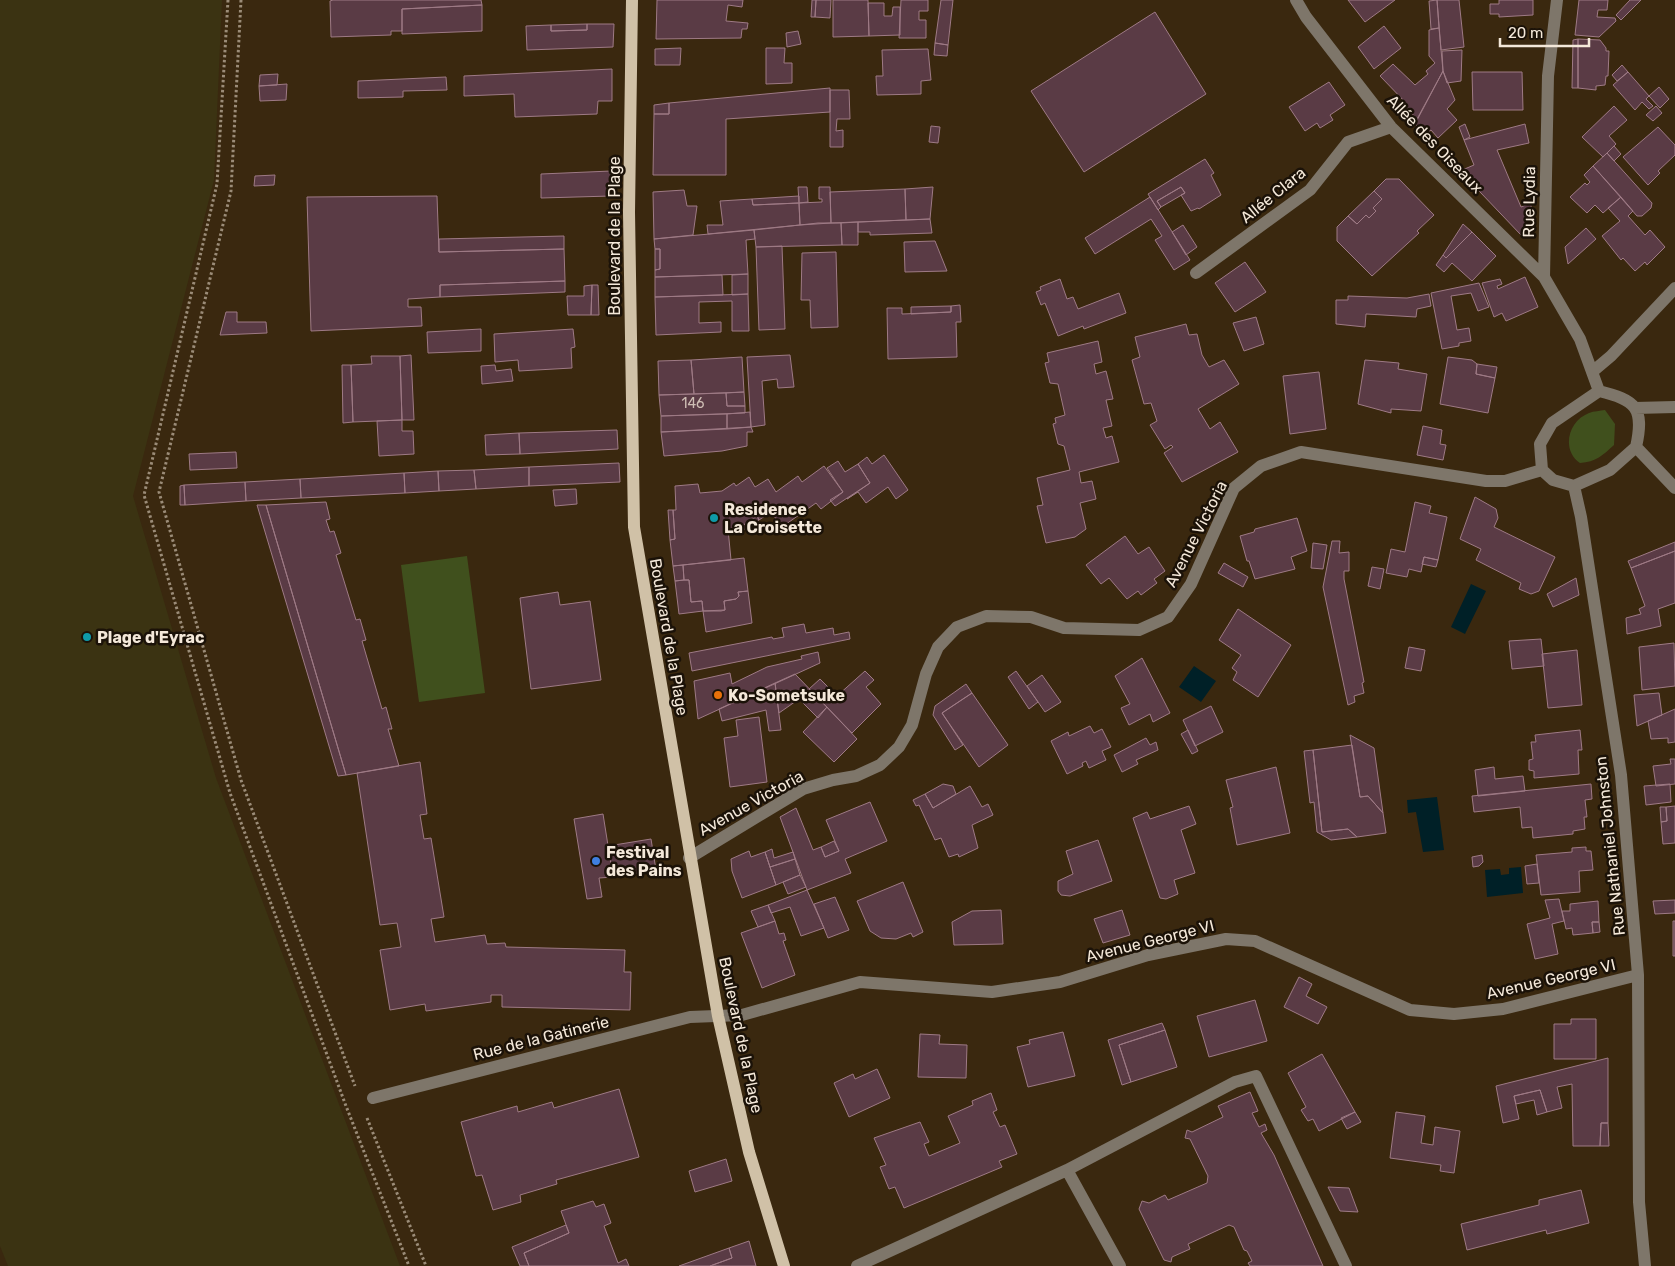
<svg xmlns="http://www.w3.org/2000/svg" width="1675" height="1266" viewBox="0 0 1675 1266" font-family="Rubik,sans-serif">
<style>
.green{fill:#40501d}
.sand{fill:#3b3312}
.water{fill:#002027}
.building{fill:#5a3b45;stroke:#9e7a85}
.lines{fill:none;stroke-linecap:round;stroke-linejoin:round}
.path{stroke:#9b8c78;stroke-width:3;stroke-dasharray:2.5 2.5;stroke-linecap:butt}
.minor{stroke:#7e766a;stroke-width:12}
.major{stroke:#d0c1a7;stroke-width:12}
.culture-dot{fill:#0f9aa8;stroke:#1b1208;stroke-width:2}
.food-dot{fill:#e8710a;stroke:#1b1208;stroke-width:2}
.shop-dot{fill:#3f7fe0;stroke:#1b1208;stroke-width:2}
.labels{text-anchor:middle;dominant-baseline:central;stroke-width:5;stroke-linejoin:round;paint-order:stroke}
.number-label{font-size:14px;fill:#cebdb4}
.street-label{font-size:16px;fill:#f4e8d9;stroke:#1b1208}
.poi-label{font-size:16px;font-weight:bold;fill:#f4e8d9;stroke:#1b1208;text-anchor:start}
</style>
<rect width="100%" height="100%" fill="#3a280f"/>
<!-- green -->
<path class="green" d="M1605,410L1615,424L1614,445C1603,455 1596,462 1580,463C1561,450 1568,421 1589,413C1594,411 1600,411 1605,410Z
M467,556L485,693L419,702L401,565Z"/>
<!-- sand -->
<path class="sand" d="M0,0H222L214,180L133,496L216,778L400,1266H8L0,1246Z"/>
<!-- water -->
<path class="water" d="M1471,584L1486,591L1465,634L1451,627Z
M1194,666L1216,681L1201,702L1179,687Z
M1437,797L1444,850L1423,852L1416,812L1408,813L1407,800Z
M1521,867L1523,893L1487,897L1485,870L1500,869L1501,875L1509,874V868Z"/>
<!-- building -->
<path class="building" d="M333,0H481L482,5L402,9V31H391V35L331,37L330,1Z
M657,0H743L742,7L728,5L726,21L748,23L747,29H742L741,38L656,39Z
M812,0H816L815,17H811Z
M816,0H831L830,18L815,17Z
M833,0H868L869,36L833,37Z
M901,0H928V11H919V20H926V38H899Z
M941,0H953L948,45L935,43Z
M1348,0H1395L1365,22Z
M1437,0L1439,28L1431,29L1429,1Z
M1437,0H1459L1464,47L1441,50Z
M1499,0H1533V15L1499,17V14H1490V4H1499Z
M1579,0H1608L1607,10H1598L1597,17L1615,18L1616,21L1599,37L1575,35Z
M1630,0H1641L1621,20L1616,15Z
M868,3H884V16H892L893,7H900V35L869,36Z
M482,5V31L402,34V9Z
M1155,12L1206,94L1084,172L1031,91Z
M587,24V30L551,31V25Z
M587,24H614L613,47L527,50L526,26L551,25V31L587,30Z
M1384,26L1401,48L1374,69L1358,47Z
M1439,28L1443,71L1417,119L1405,106L1407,104L1380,76L1393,64L1415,85L1428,74L1426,71L1435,63L1429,56V30Z
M798,31L801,44L787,47L786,33Z
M1578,39L1600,40L1606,48V51H1609L1608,76H1606L1605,85L1596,86V90L1578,88Z
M1578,39V88H1572L1573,40Z
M935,43L948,45L947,56L934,55Z
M681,48L680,65H655V49Z
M766,48H785L784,63H792V83L766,84Z
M928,49L931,80L921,81V94L877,95L876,76H883L882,50Z
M1462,50L1461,81L1447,83L1443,71L1442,51Z
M1622,65L1628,72L1617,81L1612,75Z
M612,69V101H598L597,114L515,117L514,94L464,96V76Z
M1443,71L1455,100L1447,109L1457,120L1438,138L1431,130L1426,134L1415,124Z
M1472,72H1522L1523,110H1473Z
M1628,72L1649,96L1646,99L1653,106L1649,109L1642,102L1635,110L1613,85Z
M278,74L277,85L259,86L260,75Z
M446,77L447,90L403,91V97L358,98V81Z
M1329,82L1345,105L1330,115L1333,120L1320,128L1317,123L1305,131L1289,107Z
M287,84L286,100L260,101L259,86Z
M1659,87L1669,99L1660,108L1649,96Z
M830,88V112L726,119V175H653L654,114H669V103Z
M830,90H849L850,119H837L836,131L843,130V147H830Z
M669,103V114H654V105Z
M1614,106L1627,120L1609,136L1616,144L1603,157L1582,137Z
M1656,106L1662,113L1653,121L1646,115Z
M1465,124L1470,137L1464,140L1459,127Z
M1525,124L1529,143L1497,150L1521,207L1531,203V232L1521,235L1460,171L1474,165L1464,140Z
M931,126L940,127L938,143L929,142Z
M1658,127L1675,145V155L1658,171L1660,173L1648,185L1623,157Z
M1614,146L1621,154L1614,161L1607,153Z
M1607,153L1652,203L1651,208L1642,216H1637L1593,166Z
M1205,159L1214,173L1211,175L1221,195L1199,209L1198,208L1191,211L1181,195L1185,193L1181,187L1157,201L1161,207L1158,210L1148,194Z
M1593,166L1621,197L1603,213L1595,205L1587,213L1570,197L1585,183L1587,185L1590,182L1584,175Z
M611,171V196L541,198V174Z
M275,175L274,185L254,186L255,176Z
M1386,179H1399L1434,215L1417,231L1419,233L1372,276L1337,241V227L1348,216L1357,224L1366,215L1369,218L1376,211L1373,208L1382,199L1374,191Z
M798,187H807L808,202L799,203Z
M819,187H830L831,223L800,225L799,203L822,202V199H819Z
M933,187L930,219L906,220L905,189Z
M1181,187L1185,193L1161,207L1157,201Z
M905,189L906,220L831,223L830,192Z
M684,190L687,206H697L693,235L654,239L653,192Z
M1374,191L1382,199L1373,208L1376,211L1369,218L1366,215L1357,224L1348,216Z
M437,196L439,252L564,249L565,281L440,285V297L408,299V307H421L422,326L311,331L307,197Z
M799,196V203L753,205L752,199Z
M1150,197L1190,260L1174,270L1155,240L1162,236L1151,219L1095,254L1085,238Z
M1621,197L1633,211L1628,216L1645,235L1650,230L1665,247L1647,265L1645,262L1635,271L1623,258L1621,260L1602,236L1620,221L1608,208Z
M752,199L753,205L799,203L800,225L708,234L707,225H723L720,201Z
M930,219L932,233L870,235V232H858V222H860Z
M858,222V245H842L841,223Z
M818,223H841L842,245L756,247L754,230Z
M1463,224L1472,232L1446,258L1443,255Z
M1183,225L1197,247L1186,255L1172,232Z
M1586,228L1596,239L1568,264L1565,247Z
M754,230L755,239L746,240L748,274L655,277V270L660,269V249H655L654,239Z
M1472,232L1496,256L1472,281L1452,263L1444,272L1436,265L1443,255L1446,258Z
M564,236V249L439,252V239Z
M935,241L947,271L905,272L904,242Z
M782,246L785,329L759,330L756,247Z
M655,249H660V269L655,270Z
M836,252L838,327L811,328L810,300H801L802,253Z
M1245,262L1266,292L1235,312L1215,283Z
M748,274V294L732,295V275Z
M722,275L723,295L655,297V277Z
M1525,277L1538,307L1506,321L1502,313L1494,317L1482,283L1500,279L1502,284L1497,286L1498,289Z
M1060,279L1067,299L1073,297L1078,309L1119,293L1126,313L1084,329L1083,326L1058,336L1045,303L1041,305L1036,292L1041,290L1040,287Z
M565,281V292L440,297V285Z
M1479,283L1489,307L1478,311L1471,293L1451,296L1457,330L1469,328L1471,341L1459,343V346L1442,349L1431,293Z
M592,285L591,315H568L567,296H584V286Z
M592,285H598L599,315H591Z
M748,294L749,331H732V301L699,302V323L721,322V332L656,335L655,297Z
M1429,294L1431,306L1417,309L1416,317L1366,314L1365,327L1336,324V300H1348V296L1407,298Z
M960,305L961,322H956L957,357L888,359L887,308H902V314L951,312V306Z
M951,306V312L911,314V307Z
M226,312H237V322H266L267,333L220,335Z
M1256,317L1264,344L1244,351L1233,323Z
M1186,324L1189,335L1197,334L1202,355L1209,367L1224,360L1239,384L1198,409L1210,429L1220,422L1238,452L1182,482L1164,453L1173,447L1171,445L1165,449L1150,425L1157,421L1151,403L1144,404L1132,360L1140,357L1135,337Z
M481,329V351L428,353L427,332Z
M573,329L575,347L571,348L572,368L519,371L518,360L495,362L494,334Z
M1098,341L1102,362L1094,364L1096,374L1106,371L1113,399L1106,400L1112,426L1103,428L1106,438L1112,436L1119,462L1079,472L1081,483L1092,481L1096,499L1080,503L1086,529L1075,537L1046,543L1037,506L1043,505L1037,478L1070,470L1064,446L1058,444L1053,424L1056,423L1055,418L1065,415L1058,384L1050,383L1045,363L1049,362L1047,353Z
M411,355L414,420H402L400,356Z
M790,355L794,387L778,388L777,379L762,381L765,425L751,427L747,357Z
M371,356H400L402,420L353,422L351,365L372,364Z
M742,357L744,392L694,394L691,360Z
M1448,357L1472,360L1477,364L1476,374L1495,378L1488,413L1440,404Z
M691,360L694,394L659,395L658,361Z
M1365,360L1399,363L1398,369L1427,374L1421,411L1391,409V413L1358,404Z
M1477,364L1497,367L1495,378L1476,374Z
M342,365H351L353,422L343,423Z
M495,365L496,371L511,369L513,381L482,384L481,366Z
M1319,372L1326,429L1290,434L1283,376Z
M744,392L745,406H727L726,393Z
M726,393L727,406H745V413L661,416L659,395Z
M750,412L751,427L727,429V414Z
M727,414V429L661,432V416Z
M402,420V431H413L414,454L379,456L377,421Z
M1423,426L1442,430L1440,444L1446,445L1443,460L1417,455Z
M751,427L753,432H747V446L722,451L664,456L661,432Z
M617,430L618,449L520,454L519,433Z
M519,433L520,454L486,455L485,435Z
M236,452L237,468L190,470L189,454Z
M884,455L908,490L896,499L888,487L866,503L858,492L847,499L870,483L858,464L867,457L872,464Z
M838,461L845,472L858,464L870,483L835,506L830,500L843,492L827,468Z
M619,463L620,482L529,486V467Z
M824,466L843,492L821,509L816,503L782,527L771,512L759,520L757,516L739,528L728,529L731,560L673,566L670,540L675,539L673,510H676L675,486L698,484L700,493L722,491L734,483L736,486L749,477L755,487L768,479L776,492L798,476L802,482Z
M529,467V486L476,489L474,470Z
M474,470L476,489L439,491L438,471Z
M438,471L439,491L405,493L404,473Z
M404,473L405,493L301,498L300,479Z
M300,479L301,498L246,501L245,482Z
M245,482L246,501L185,505L184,485Z
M184,485L185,505H180V486Z
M576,489L577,504L555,506L553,490Z
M1475,497L1496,509L1498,518L1494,527L1555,557L1539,591L1531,594L1519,589L1521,583L1476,560L1481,549L1460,539Z
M326,502L330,519L326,520L330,532L334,531L341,553L336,555L356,620L360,619L366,640L362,641L382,709L386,707L392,729H388L399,766L346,775L266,505Z
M1415,502L1431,506L1429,513L1447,517L1438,560L1424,557L1421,572L1409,569L1407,577L1386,573L1391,549L1405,552Z
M257,505H266L346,775L338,776Z
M668,510H673L675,539L670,540Z
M757,516L759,520L740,532L728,533V529L739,528Z
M1297,518L1307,551L1291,557L1295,569L1255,579L1249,561H1247L1240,536L1254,532L1255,529Z
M1125,536L1138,554L1149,547L1165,571L1154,579L1157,583L1141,595L1138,591L1127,599L1109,578L1101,584L1086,565Z
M1332,541H1340L1339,553L1349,552V571H1344V579L1364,682L1362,683L1364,693L1354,696L1355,702L1348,705L1323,587Z
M1675,542V551L1631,568L1628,561Z
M1313,543L1327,545L1323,569L1311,568Z
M1675,551V603L1658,609L1661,626L1627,634L1626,618L1641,614L1639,609L1645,606L1631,568Z
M1424,557L1438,560L1436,567L1422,564Z
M744,558L748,591L738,592L739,596L736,599L724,601L725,610L721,611H703L702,601L691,602L689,580H684L683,565Z
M1224,563L1248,577L1243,587L1218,573Z
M683,565L684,580L675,581L673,566Z
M1372,567L1384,569L1380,589L1368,586Z
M1576,578L1579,595L1553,607L1547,594Z
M684,580H689L691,602L702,601L703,611L679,614L675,581Z
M748,591L752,623L706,632L703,611L725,610L724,601L736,599L739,596L738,592Z
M558,592L560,605L590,601L601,680L531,689L520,598Z
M1238,609L1291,645L1258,697L1233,680L1237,672L1232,668L1241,655L1219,640Z
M804,624L806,633L833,628L834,635L849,632L850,639L692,671L689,653L772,637L773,639L784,637L782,628Z
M1541,639L1544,666L1512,669L1509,641Z
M1674,643L1675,686L1642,690L1639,647Z
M1409,647L1425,650L1421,671L1405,668Z
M1577,650L1582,705L1548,708L1542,654Z
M818,652L820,663L698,719L694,681L730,673L732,684L767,667L802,659L801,656Z
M1142,658L1170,713L1153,722L1150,714L1129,725L1121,708L1130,704L1115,676Z
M865,671L874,680L866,687L881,704L852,733L809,689L820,679L837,696Z
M1016,671L1038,702L1029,709L1008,677Z
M795,674L827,707L818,718L799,699L779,713L775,683Z
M1042,675L1061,702L1045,712L1027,686Z
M775,683L781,730L769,731L766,710L722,721L719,709Z
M966,684L972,693L942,713L963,745L955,750L933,715L935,706Z
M972,693L1008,745L979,767L942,713Z
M1659,693L1662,715L1637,726L1634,695Z
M1211,706L1223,732L1195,746L1183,720Z
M827,707L857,739L834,762L803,732Z
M1675,709V742L1668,743V738L1651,739L1648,721Z
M759,717L767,782L730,787L724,738L738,736L736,720Z
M1090,726L1094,733L1102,729L1111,747L1102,751L1106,760L1089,768L1086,761L1082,763L1083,766L1067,774L1051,741L1068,732L1069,736Z
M1188,730L1198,751L1192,754L1181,734Z
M1580,730L1582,750H1578L1579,774L1534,778V771L1529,770V760L1533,759L1531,742H1536L1535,735Z
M1350,735L1374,748L1383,813L1368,796L1360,797Z
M1146,738L1150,745L1156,742L1158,750L1136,760L1138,764L1122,772L1114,755Z
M1352,745L1360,797L1368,796L1383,813L1386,833L1357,837L1348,829L1322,832L1313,750Z
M1313,750L1322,832L1348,829L1357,837L1331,840L1317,832L1314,802L1310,803L1304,751Z
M1670,759H1675V784L1656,786L1653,766L1671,764Z
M420,762L427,814L420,815L424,839L431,838L444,917L431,919L435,942L485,935L487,944L505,943L506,947L625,950L624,972H631L630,1010L502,1007V995H491V1002L426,1011L425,1004L390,1010L380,950L401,947L397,923L380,925L357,773Z
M1276,767L1290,833L1237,845L1230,808L1233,807L1226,780Z
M1494,767L1495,779L1523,776L1525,791L1478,796L1475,770Z
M943,784L953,786L956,794L933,808L925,794Z
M1591,784L1592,799L1585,800L1587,817H1584L1585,829L1573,831V834L1533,838L1532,827L1522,828L1520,807L1474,812L1472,796Z
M1670,784L1671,802L1646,805L1644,786Z
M970,786L982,807L988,804L993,815L972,825L978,848L959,857L958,854L949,857L941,838L935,840L919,805L916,806L913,800L925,794L933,808Z
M870,802L887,841L845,859L851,873L807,890L780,817L796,808L813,850L821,847L825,857L839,851L826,820Z
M1189,806L1196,824L1181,830L1195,873L1174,880L1178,894L1166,899L1160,898L1133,818L1147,812L1150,819Z
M1675,806V843L1663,844L1661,822L1667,821L1666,807Z
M1660,807H1666L1667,821L1661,822Z
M603,814L613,877L599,878L602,897L587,899L574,819Z
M651,839L656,870L613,877L608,846Z
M1098,840L1112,881L1070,896L1061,895L1058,891V881L1073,874L1066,851Z
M834,841L839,851L825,857L821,847Z
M1586,847V851H1591L1593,870L1579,871L1580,892L1541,895L1536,855L1572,852V848Z
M772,849L774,858L793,852L795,859L770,867L765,852Z
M749,851L751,857L765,852L776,885L742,898L732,871L731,859Z
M1482,855L1483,862L1479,866L1473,867L1472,857Z
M795,859L800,875L776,885L770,867Z
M1537,864L1539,883L1527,884L1525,866Z
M800,875L806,887L788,894L783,882Z
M903,882L923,932L913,937L911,933L896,939L881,938L870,931L857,901Z
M807,890L824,928L801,936L790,907L771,913L768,905Z
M835,897L849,930L828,938L814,904Z
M1559,899L1564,921L1552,924L1558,954L1535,959L1527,924L1550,918L1545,900Z
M1675,900V913L1655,914L1653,901Z
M1598,901L1599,922H1592L1593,933L1573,935L1572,928L1566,929L1562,911H1570V904Z
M768,905L775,921L758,927L751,911Z
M1001,910L1003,944L954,945L952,922L972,911Z
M1122,910L1130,935L1103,943L1094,919Z
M775,921L779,934L784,933L786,940L783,941L795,975L762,988L741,933Z
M1673,921H1675V956H1673Z
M1592,922H1599L1600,932L1593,933Z
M1299,977L1312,984L1306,996L1327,1007L1318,1024L1284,1007Z
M1255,1000L1267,1041L1209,1057L1197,1016Z
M1571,1019H1596V1059H1554V1024H1571Z
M1162,1023L1165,1030L1119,1045L1131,1082L1122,1085L1108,1040Z
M1165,1030L1177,1067L1131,1082L1119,1045Z
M1063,1032L1075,1076L1028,1087L1017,1047L1030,1044L1029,1040Z
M920,1034L940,1035L939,1044L967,1045L966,1078L918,1077Z
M1322,1054L1355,1112L1319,1131L1313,1119L1308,1121L1301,1110L1306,1107L1288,1073Z
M1608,1058V1123H1601L1600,1146H1573L1572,1084L1557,1087L1562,1108L1547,1112L1540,1090L1514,1096L1519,1119L1503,1123L1496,1086Z
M877,1069L890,1098L849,1117L834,1083L853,1074L855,1079Z
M619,1089L639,1157L556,1180L557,1184L520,1195L521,1202L493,1210L482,1175L476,1176L461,1122L517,1106L518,1112L552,1102L554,1108Z
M1540,1090L1547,1112L1537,1115L1534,1100L1516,1104L1514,1096Z
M1250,1092L1258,1111L1252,1113L1259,1127L1265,1124L1267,1130L1261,1133L1274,1155L1323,1266H1250L1248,1263L1252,1261L1247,1251L1244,1250L1234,1227L1229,1225L1188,1244L1190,1249L1172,1257L1171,1262L1164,1260L1139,1209L1142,1201L1149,1203L1165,1195L1168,1200L1207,1183L1208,1176L1190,1139L1185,1138L1187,1130L1192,1132L1223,1117L1218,1106Z
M991,1093L997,1110L993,1112L1000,1127L1005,1125L1017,1154L999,1161L1002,1167L904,1208L895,1187L889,1189L880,1167L886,1165L874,1138L920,1122L929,1142L924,1144L929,1156L960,1143L948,1116L973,1105L972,1101Z
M1355,1112L1361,1122L1347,1129L1341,1118Z
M1396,1112L1425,1116L1421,1143L1433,1145L1435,1127L1460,1131L1454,1173L1440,1171L1441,1165L1390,1158Z
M1601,1123H1608L1609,1146H1600Z
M726,1159L732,1181L695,1192L689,1171Z
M1328,1187L1349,1188L1358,1212L1340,1211Z
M1581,1190L1589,1223L1547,1234L1546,1230L1467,1250L1461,1224L1539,1205V1200Z
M593,1201L596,1207L604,1204L611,1223L604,1226L618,1263L626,1259L629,1266H529L524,1253L569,1233L561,1211Z
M566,1225L569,1233L524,1253L529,1266H520L512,1247Z
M749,1241L756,1266H710L732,1258L729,1248Z
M729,1248L732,1258L710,1266H679Z"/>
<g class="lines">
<!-- path -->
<path class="path" d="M228,0L217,184L144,495L230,793L346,1106L409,1266
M241,0L231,191L159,492L241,780L355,1086
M367,1118L426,1266"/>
<!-- minor -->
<path class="minor" d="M1296,0L1306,17L1391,127L1544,277
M1557,0L1548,76L1544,277L1580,339L1599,391
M1196,273L1310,190L1348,142L1391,127
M1592,372L1611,356L1675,288
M1599,391C1635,400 1645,407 1636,447L1610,470L1574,486L1553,480L1542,470L1540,444L1552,423Z
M1635,408L1675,407
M1636,447L1675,488
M1574,486L1581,517L1621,775L1638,975L1639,1202L1645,1266
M689,858L803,789L833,780L856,776L880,765L899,747L912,725L926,674L938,647L957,627L986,616L1031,617L1064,628L1139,630L1168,617L1191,584L1234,488L1261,466L1301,452L1486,481H1505L1542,470
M373,1098L690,1017L742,1015L860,982L992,992L1060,982L1148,955L1226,939L1255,941L1410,1010L1454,1014L1503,1009L1638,975
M1067,1170L1120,1266
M857,1266L1067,1170L1235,1082L1256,1076L1346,1266"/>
<!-- major -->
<path class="major" d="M632,0L629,212L634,527L718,1016L749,1152L784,1266"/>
</g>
<!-- markers -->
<g class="culture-dot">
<circle cx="714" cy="518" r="5"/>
<circle cx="87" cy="637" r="5"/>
</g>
<circle class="food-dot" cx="718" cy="695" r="5"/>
<circle class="shop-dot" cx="596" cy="861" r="5"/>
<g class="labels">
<!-- number labels -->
<g class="number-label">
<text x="693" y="403">146</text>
</g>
<!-- street labels -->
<g class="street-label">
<text transform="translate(1435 144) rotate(46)">Allée des Oiseaux</text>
<text transform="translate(1273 195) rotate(-39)">Allée Clara</text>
<text transform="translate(1529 202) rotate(-89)">Rue Lydia</text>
<text transform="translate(614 236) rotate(-90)">Boulevard de la Plage</text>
<text transform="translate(1196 534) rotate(-63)">Avenue Victoria</text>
<text transform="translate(669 637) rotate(80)">Boulevard de la Plage</text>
<text transform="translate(751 803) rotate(-29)">Avenue Victoria</text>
<text transform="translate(1610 846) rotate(-96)">Rue Nathaniel Johnston</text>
<text transform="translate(1150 941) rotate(-14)">Avenue George VI</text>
<text transform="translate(1551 979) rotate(-13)">Avenue George VI</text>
<text transform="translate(741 1035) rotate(78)">Boulevard de la Plage</text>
<text transform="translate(541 1038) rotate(-14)">Rue de la Gatinerie</text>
</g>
<!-- poi labels -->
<g class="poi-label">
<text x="724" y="509">Residence<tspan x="724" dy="18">La Croisette</tspan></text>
<text x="97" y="637">Plage d'Eyrac</text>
<text x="728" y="695">Ko-Sometsuke</text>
<text x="606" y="852">Festival<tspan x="606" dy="18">des Pains</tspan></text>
</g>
</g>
<!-- scale -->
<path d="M1500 38v8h89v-8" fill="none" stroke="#f4e8d9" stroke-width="2.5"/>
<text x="1508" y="38" font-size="15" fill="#f4e8d9" stroke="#1b1208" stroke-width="4" paint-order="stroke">20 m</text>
</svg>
